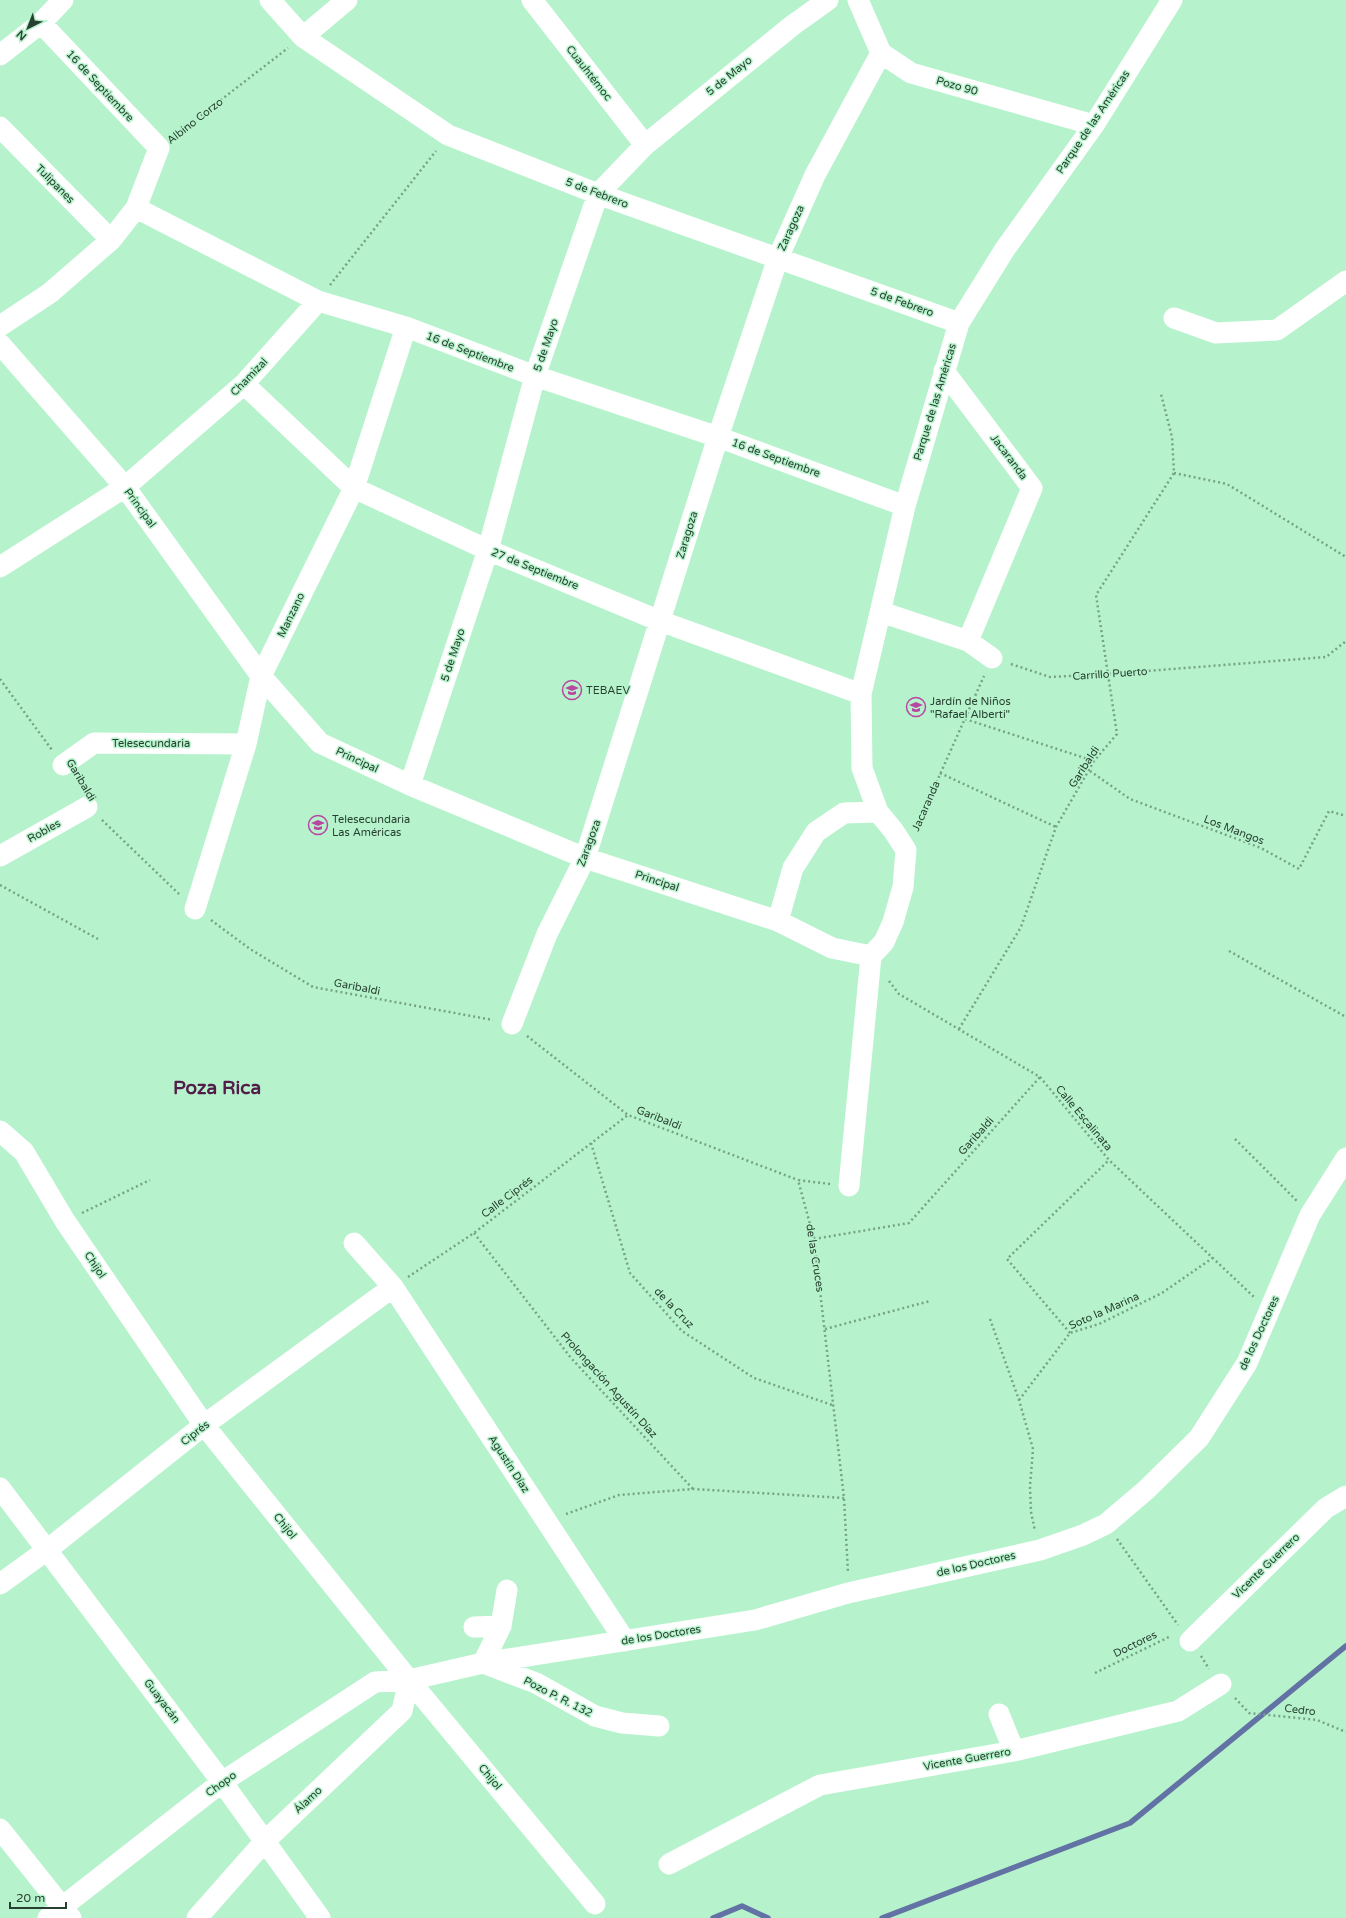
<svg xmlns="http://www.w3.org/2000/svg" width="1346" height="1918" viewBox="0 0 1346 1918" font-family="'Varela Round',sans-serif">
<style>
.lines{fill:none;stroke-linecap:round;stroke-linejoin:round}
.stream{stroke:#6372a4;stroke-width:5.5}
.path{stroke:#76a286;stroke-width:2.5;stroke-dasharray:2 3;stroke-linecap:butt}
.minor{stroke:#fff;stroke-width:21}
.labels{text-anchor:middle;dominant-baseline:central;stroke-width:3;stroke-linejoin:round;paint-order:stroke}
.street-label{font-size:11px;fill:#284031;stroke:#b6f3cc}
.poi-label{font-size:11px;fill:#284031;stroke:#b6f3cc;text-anchor:start}
.town-label{font-size:19px;font-weight:bold;fill:#531d49;stroke:#b6f3cc}
</style>
<rect width="100%" height="100%" fill="#b6f3cc"/>
<g class="lines">
<!-- stream -->
<path class="stream" d="M713,1918L742,1906L768,1918
M882,1918L1130,1823L1346,1646"/>
<!-- path -->
<path class="path" d="M173,137L288,48
M330,285L436,151
M1174,473L1227,484L1346,557
M1011,664L1050,677L1108,674L1326,657L1346,641
M0,679L52,750
M965,719L1094,761
M1090,771L1130,799L1261,848L1299,869L1329,811L1346,816
M940,773L1056,827
M102,820L179,894
M916,828L984,676
M0,885L98,939
M211,920L250,949L313,987L493,1020
M1229,951L1346,1017
M889,981L899,994L1040,1077L1109,1160L1254,1297
M959,1029L1021,927L1056,827L1094,761L1117,734L1096,595L1174,473L1172,437L1161,394
M527,1036L628,1115L798,1180
M1235,1139L1297,1201
M591,1143L630,1273L682,1331L754,1378L832,1405
M830,1184L798,1180L814,1239L844,1498L848,1573
M82,1213L150,1180
M474,1233L571,1358L693,1489
M814,1239L909,1223L1040,1077
M408,1277L474,1233L628,1115
M990,1319L1019,1400L1033,1449L1030,1486L1031,1512L1035,1531
M825,1329L930,1301
M1070,1333L1007,1259L1109,1160
M1019,1400L1070,1333L1099,1324L1162,1293L1214,1257
M566,1514L619,1495L693,1489L844,1498
M1117,1539L1178,1625
M1201,1656L1209,1669
M1095,1673L1171,1636
M1235,1698L1249,1713L1317,1720L1346,1732"/>
<!-- minor -->
<path class="minor" d="M270,0L303,37L448,135L598,194L959,323
M532,0L645,145
M858,0L881,53L911,73L1094,125
M303,37L347,0
M0,55L41,23L63,0
M0,127L111,240
M136,208L318,301L406,327L535,376L718,437L905,506
M1174,318L1216,333L1277,330L1346,281
M0,326L50,293L111,240L136,208L159,148L41,23
M0,344L125,487L261,676L320,743L410,785L585,858L778,921L832,948L871,956
M944,371L1032,488L968,641
M244,384L354,488L488,550L660,621L861,694
M0,567L125,487L244,384L318,301
M881,612L968,641L992,658
M63,765L94,743L246,744
M410,785L488,550L535,376L598,194L645,145L793,25L828,0
M0,856L87,807
M195,909L246,744L261,676L354,488L406,327
M778,921L793,868L816,832L844,813L878,812
M871,956L884,942L893,922L903,887L906,850L893,830L878,812L862,768L861,694L905,506L959,323L1005,249L1094,125L1172,0
M512,1024L547,934L585,858L718,437L778,258L815,175L881,53
M0,1131L24,1152L65,1221L204,1425L409,1680L595,1904
M849,1186L871,956
M354,1243L393,1287L625,1641
M0,1488L222,1782L320,1918
M0,1584L47,1550L204,1425L393,1287
M507,1590L501,1626L483,1663L536,1683L595,1716L622,1723L659,1726
M474,1627L501,1626
M1190,1641L1326,1508L1346,1496
M999,1714L1014,1751
M0,1829L71,1918
M669,1864L820,1785L1014,1751L1178,1711L1221,1684
M48,1918L222,1782L375,1682L409,1680L483,1663L755,1620L848,1593L1040,1550L1083,1535L1106,1524L1146,1490L1199,1438L1247,1363L1310,1215L1346,1158
M197,1918L264,1842L402,1711L409,1680"/>
</g>
<!-- icons -->
<defs>
<symbol id="university-ring" viewBox="-11 -11 22 22"><circle r="9.5" fill="#b6f3cc" stroke="#b847a2" stroke-width="1.5"/><path d="M0-5L7-2L0 1L-7-2ZM-4 1L0 2.5L4 1V4Q0 6-4 4Z" fill="#b847a2"/></symbol>
<symbol id="school-ring" viewBox="-11 -11 22 22"><circle r="9.5" fill="#b6f3cc" stroke="#b847a2" stroke-width="1.5"/><path d="M0-5L7-2L0 1L-7-2ZM-4 1L0 2.5L4 1V4Q0 6-4 4Z" fill="#b847a2"/></symbol>
</defs>
<g fill-rule="evenodd">
<use href="#university-ring" x="561" y="679" width="22" height="22"/>
<use href="#school-ring" x="905" y="696" width="22" height="22"/>
<use href="#school-ring" x="307" y="814" width="22" height="22"/>
</g>
<g class="labels">
<!-- street labels -->
<g class="street-label">
<text transform="translate(589 73) rotate(52)">Cuauhtémoc</text>
<text transform="translate(729 76) rotate(-39)">5 de Mayo</text>
<text transform="translate(100 86) rotate(47)">16 de Septiembre</text>
<text transform="translate(957 86) rotate(16)">Pozo 90</text>
<text transform="translate(195 121) rotate(-38)">Albino Corzo</text>
<text transform="translate(1093 122) rotate(-56)">Parque de las Américas</text>
<text transform="translate(55 184) rotate(45)">Tulipanes</text>
<text transform="translate(597 193) rotate(21)">5 de Febrero</text>
<text transform="translate(791 228) rotate(-66)">Zaragoza</text>
<text transform="translate(902 302) rotate(20)">5 de Febrero</text>
<text transform="translate(546 345) rotate(-71)">5 de Mayo</text>
<text transform="translate(470 352) rotate(21)">16 de Septiembre</text>
<text transform="translate(249 377) rotate(-46)">Chamizal</text>
<text transform="translate(935 402) rotate(-73)">Parque de las Américas</text>
<text transform="translate(1009 457) rotate(53)">Jacaranda</text>
<text transform="translate(776 458) rotate(20)">16 de Septiembre</text>
<text transform="translate(140 508) rotate(54)">Principal</text>
<text transform="translate(687 535) rotate(-73)">Zaragoza</text>
<text transform="translate(535 569) rotate(22)">27 de Septiembre</text>
<text transform="translate(291 615) rotate(-64)">Manzano</text>
<text transform="translate(453 655) rotate(-72)">5 de Mayo</text>
<text transform="translate(1110 674) rotate(-4)">Carrillo Puerto</text>
<text x="151" y="743">Telesecundaria</text>
<text transform="translate(357 760) rotate(25)">Principal</text>
<text transform="translate(1084 767) rotate(-57)">Garibaldi</text>
<text transform="translate(81 780) rotate(59)">Garibaldi</text>
<text transform="translate(926 806) rotate(-66)">Jacaranda</text>
<text transform="translate(1234 830) rotate(21)">Los Mangos</text>
<text transform="translate(44 831) rotate(-29)">Robles</text>
<text transform="translate(589 843) rotate(-70)">Zaragoza</text>
<text transform="translate(657 881) rotate(18)">Principal</text>
<text transform="translate(357 987) rotate(11)">Garibaldi</text>
<text transform="translate(659 1118) rotate(21)">Garibaldi</text>
<text transform="translate(1084 1118) rotate(50)">Calle Escalinata</text>
<text transform="translate(976 1136) rotate(-48)">Garibaldi</text>
<text transform="translate(507 1197) rotate(-37)">Calle Ciprés</text>
<text transform="translate(815 1258) rotate(81)">de las Cruces</text>
<text transform="translate(95 1265) rotate(56)">Chijol</text>
<text transform="translate(674 1308) rotate(46)">de la Cruz</text>
<text transform="translate(1104 1311) rotate(-24)">Soto la Marina</text>
<text transform="translate(1259 1333) rotate(-65)">de los Doctores</text>
<text transform="translate(609 1385) rotate(48)">Prolongación Agustín Díaz</text>
<text transform="translate(195 1433) rotate(-38)">Ciprés</text>
<text transform="translate(509 1464) rotate(57)">Agustín Díaz</text>
<text transform="translate(285 1526) rotate(51)">Chijol</text>
<text transform="translate(976 1564) rotate(-13)">de los Doctores</text>
<text transform="translate(1266 1566) rotate(-44)">Vicente Guerrero</text>
<text transform="translate(661 1635) rotate(-9)">de los Doctores</text>
<text transform="translate(1135 1644) rotate(-26)">Doctores</text>
<text transform="translate(558 1697) rotate(27)">Pozo P. R. 132</text>
<text transform="translate(162 1701) rotate(53)">Guayacán</text>
<text transform="translate(1300 1710) rotate(7)">Cedro</text>
<text transform="translate(967 1759) rotate(-10)">Vicente Guerrero</text>
<text transform="translate(490 1777) rotate(50)">Chijol</text>
<text transform="translate(221 1784) rotate(-36)">Chopo</text>
<text transform="translate(308 1800) rotate(-43)">Álamo</text>
</g>
<!-- poi labels -->
<g class="poi-label">
<text x="586" y="690">TEBAEV</text>
<text x="930" y="701">Jardín de Niños<tspan x="930" dy="13">"Rafael Alberti"</tspan></text>
<text x="332" y="819">Telesecundaria<tspan x="332" dy="13">Las Américas</tspan></text>
</g>
<!-- town labels -->
<g class="town-label">
<text x="217" y="1088">Poza Rica</text>
</g>
</g>
<!-- north arrow -->
<g transform="translate(28 28) rotate(222)" stroke="#b6f3cc" stroke-width="3" paint-order="stroke">
<path d="M0-3L7 15L0 10L-7 15Z" fill="#284031"/>
<text y="-6" font-size="11" font-weight="bold" text-anchor="middle" fill="#284031">N</text>
</g>
<!-- scale -->
<path d="M10 1902v6h56v-6" fill="none" stroke="#284031" stroke-width="2"/>
<text x="16" y="1902" font-size="12" fill="#284031" stroke="#b6f3cc" stroke-width="3" paint-order="stroke">20 m</text>
</svg>
